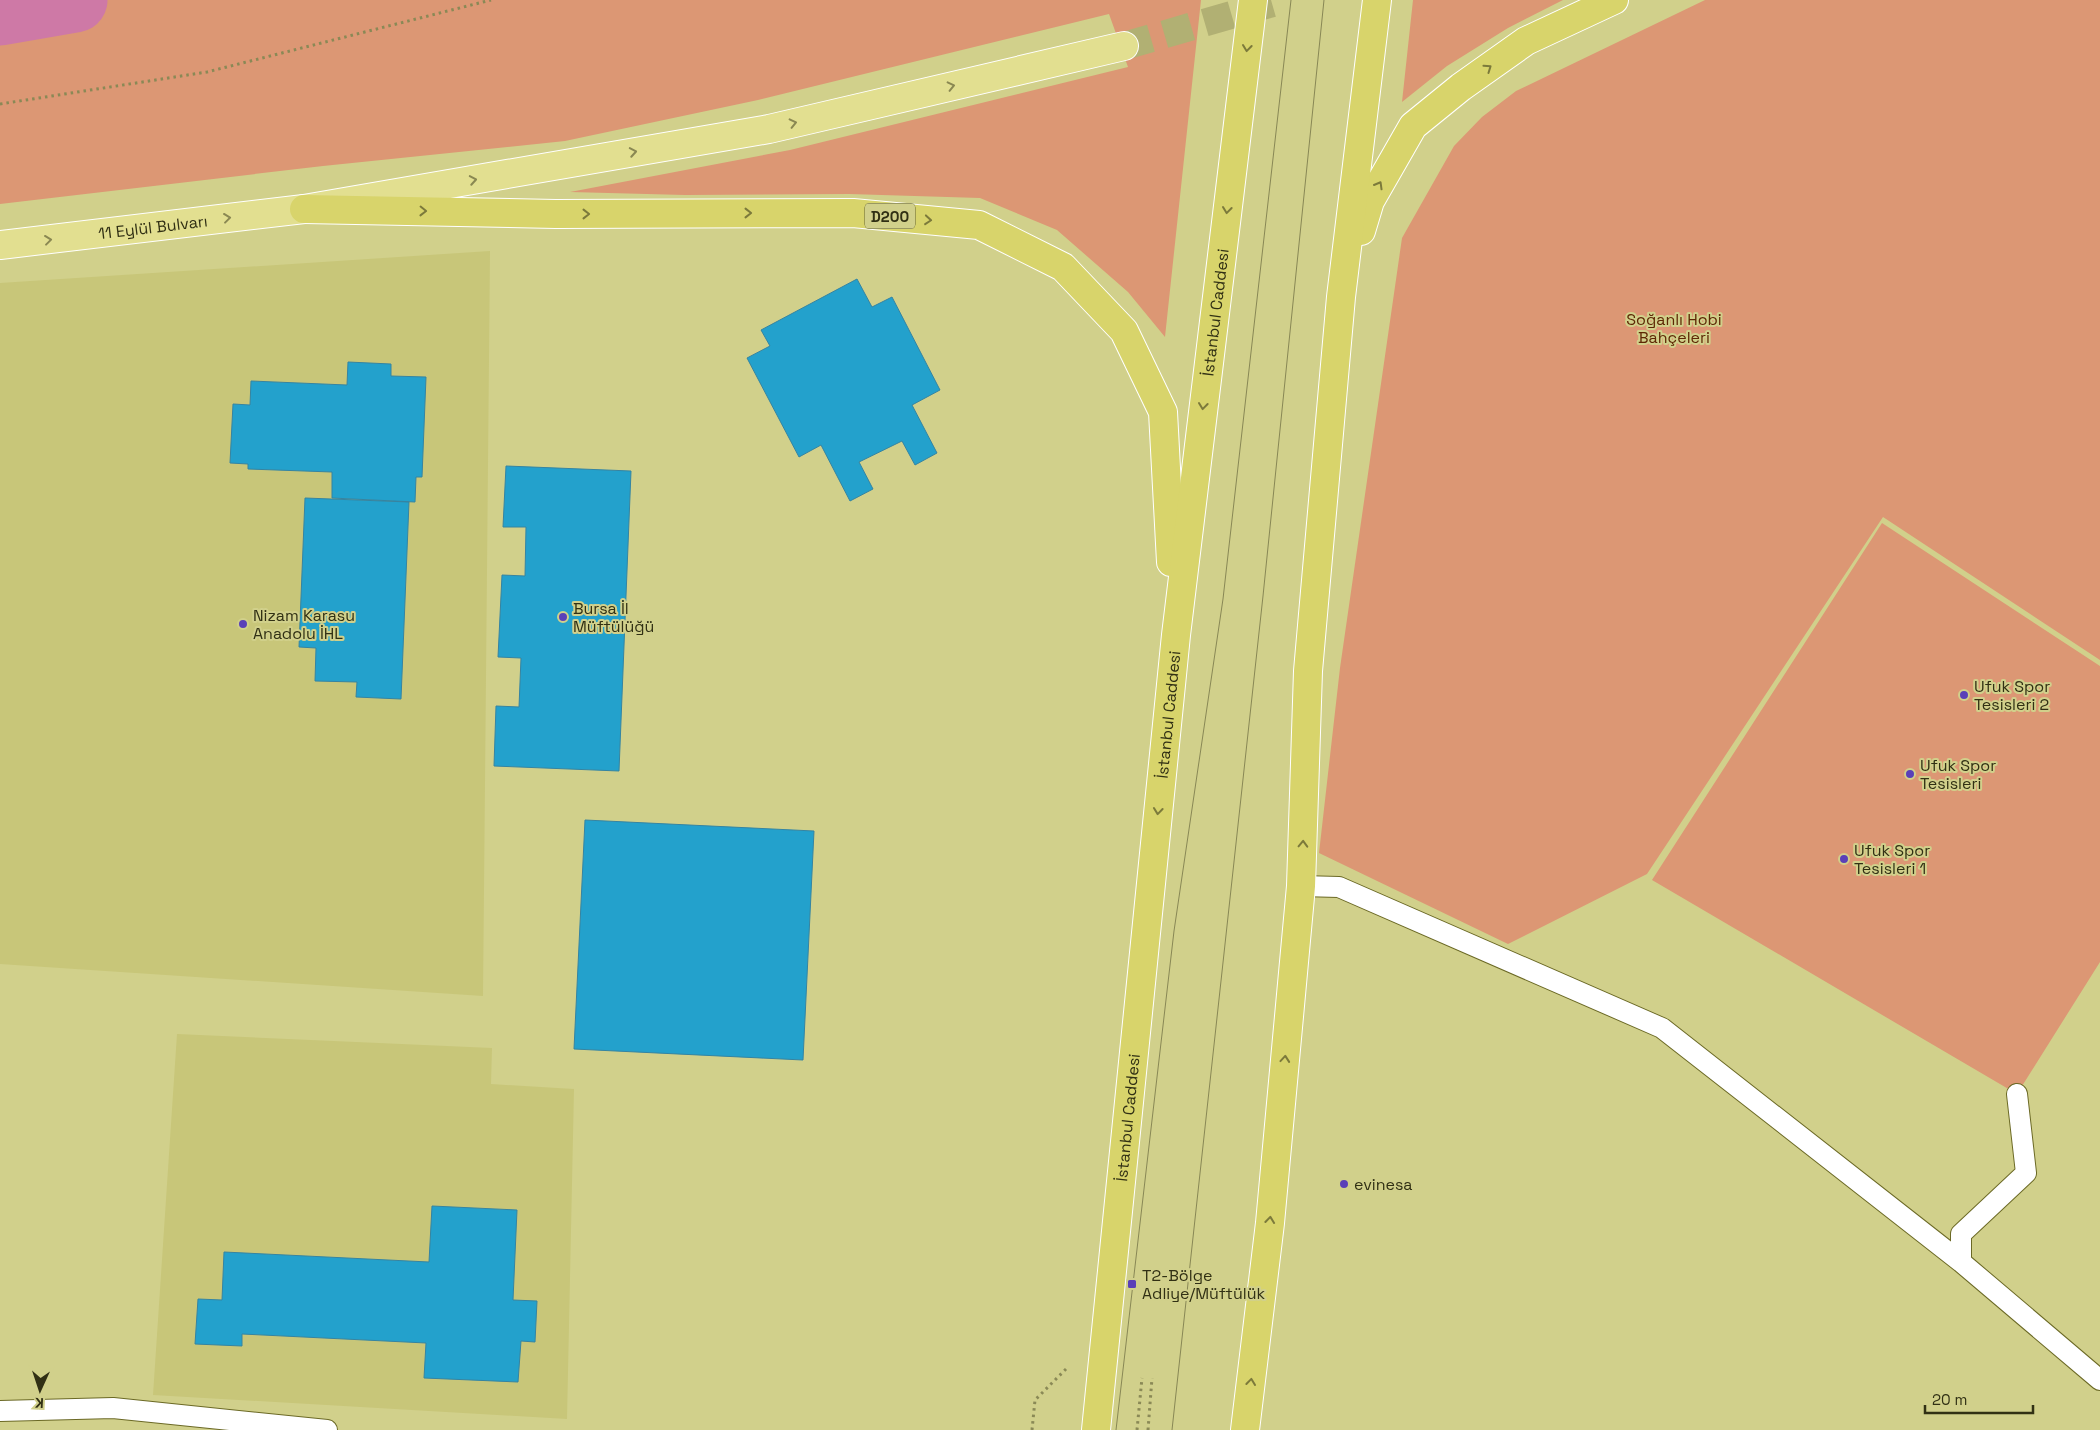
<svg xmlns="http://www.w3.org/2000/svg" width="2100" height="1430" viewBox="0 0 2100 1430" font-family="'Space Grotesk',sans-serif">
<style>
.built{fill:#c8c679}
.green{fill:#dc9774}
.lines{fill:none;stroke-linecap:round;stroke-linejoin:round}
.river{stroke:#ce79a6;stroke-width:65}
.building{fill:#23a1cc;stroke:#3584a2}
.primary-tunnel{stroke:#b1b073;stroke-width:28;stroke-dasharray:28 14;stroke-linecap:butt}
.service-casing{stroke:#6b6925;stroke-width:22}
.primary-casing{stroke:#fff;stroke-width:30}
.trunk-casing{stroke:#fff;stroke-width:30}
.path{stroke:#8a8956;stroke-width:3;stroke-dasharray:2.5 4;stroke-linecap:butt}
.service{stroke:#fff;stroke-width:20}
.primary{stroke:#e2df90;stroke-width:28}
.trunk{stroke:#d8d46b;stroke-width:28}
.tram{stroke:#888755;stroke-width:1}
.oneway{stroke:#7c7a3b}
.oneway2{stroke:#8a8852}
.poi-dot{fill:#5a40b8;stroke:#d1d08b;stroke-width:2}
.labels{text-anchor:middle;dominant-baseline:central;stroke-width:4;stroke-linejoin:round;paint-order:stroke}
.shield{fill:#d1d08b;stroke:#616038;stroke-width:1}
.shield-label{font-size:15px;font-weight:bold;fill:#313014}
.street-label{font-size:16px;fill:#313014;stroke:#d1d08b}
.park-label{font-size:16px;fill:#5e2705;stroke:#d1d08b}
.poi-label{font-size:16px;fill:#313014;stroke:#d1d08b;text-anchor:start}
</style>
<rect width="100%" height="100%" fill="#d1d08b"/>
<!-- built -->
<path class="built" d="M490,251L483,996L0,964V283Z
M177,1034L492,1048L491,1084L574,1089L567,1419L153,1395Z"/>
<!-- green -->
<path class="green" d="M0,0H1201L1165,337L1128,292L1057,230L980,198L849,194L685,195L570,192L790,150L1128,67L1109,14L758,100L565,141L323,166L0,204Z
M1413,0H1563L1508,28L1447,66L1402,102Z
M1705,0H2100V660L1883,517L1647,874L1508,944L1319,853L1340,668L1402,238L1454,146L1482,117L1516,91Z
M1882,523L2100,666V962L2017,1094L1652,880Z"/>
<g class="lines">
<!-- river -->
<path class="river" d="M0,13L75,0"/>
</g>
<!-- building -->
<path class="building" d="M857,279L872,307L892,297L940,390L912,405L937,453L915,465L902,441L859,462L873,489L850,501L821,445L799,457L747,358L770,346L761,330Z
M348,362L391,364V376L426,377L422,477H416L415,502L332,498V472L248,469V464L230,463L233,404L250,405L251,381L347,385Z
M506,466L631,471L619,771L494,766L496,706L519,707L521,658L498,657L502,575L525,576L526,527H503Z
M305,498L409,502L401,699L356,697L357,682L315,681L316,648L299,647Z
M585,820L814,831L803,1060L574,1049Z
M432,1206L517,1210L513,1300L537,1301L535,1342L521,1341L518,1382L424,1378L426,1343L242,1334V1346L195,1344L198,1299L222,1300L224,1252L429,1262Z"/>
<g class="lines">
<!-- primary-tunnel -->
<path class="primary-tunnel" d="M1124,46L1283,0"/>
<defs>
<path id="service" d="M1301,886L1339,887L1662,1028L1961,1262
M2017,1094L2026,1173L1961,1234V1262L2100,1380
M0,1411L113,1408L327,1430"/>
<g id="primary">
<path id="s1" d="M0,245L304,209L769,129L1124,46"/>
</g>
<g id="trunk">
<path d="M304,209L556,214L853,213L979,225L1063,267L1124,331L1163,412L1171,562"/>
<path d="M1361,231L1370,201L1413,126L1461,87L1526,41L1614,0"/>
<path id="s2" d="M1096,1430L1176,635L1253,0"/>
<path d="M1245,1430L1270,1223L1301,886L1308,671L1341,297L1377,0"/>
</g>
</defs>
<!-- service casing -->
<use href="#service" class="service-casing"/>
<!-- primary casing -->
<use href="#primary" class="primary-casing"/>
<!-- trunk casing -->
<use href="#trunk" class="trunk-casing"/>
<!-- path -->
<path class="path" d="M0,104L207,72L491,0
M1032,1430L1035,1400L1068,1367
M1137,1430L1142,1378
M1148,1430L1152,1378"/>
<!-- service -->
<use href="#service" class="service"/>
<!-- primary -->
<use href="#primary" class="primary"/>
<!-- trunk -->
<use href="#trunk" class="trunk"/>
<!-- tram -->
<path class="tram" d="M1116,1430L1174,931L1223,599L1291,0
M1172,1430L1263,596L1324,0"/>
</g>
<!-- one-way arrows -->
<defs><path id="oneway-chevron" d="M-2-3.5L2.5 0L-2 3.5" fill="none" stroke-width="1.6" stroke-linecap="round" stroke-linejoin="round" transform="scale(1.25)"/></defs>
<g class="oneway">
<use href="#oneway-chevron" transform="translate(1247 48) rotate(97)"/>
<use href="#oneway-chevron" transform="translate(1488 68) rotate(-35)"/>
<use href="#oneway-chevron" transform="translate(1379 185) rotate(-60)"/>
<use href="#oneway-chevron" transform="translate(1227 210) rotate(97)"/>
<use href="#oneway-chevron" transform="translate(423 211) rotate(1)"/>
<use href="#oneway-chevron" transform="translate(748 213)"/>
<use href="#oneway-chevron" transform="translate(586 214)"/>
<use href="#oneway-chevron" transform="translate(928 220) rotate(5)"/>
<use href="#oneway-chevron" transform="translate(1203 406) rotate(97)"/>
<use href="#oneway-chevron" transform="translate(1158 811) rotate(96)"/>
<use href="#oneway-chevron" transform="translate(1303 844) rotate(-88)"/>
<use href="#oneway-chevron" transform="translate(1285 1059) rotate(-85)"/>
<use href="#oneway-chevron" transform="translate(1270 1220) rotate(-84)"/>
<use href="#oneway-chevron" transform="translate(1251 1382) rotate(-83)"/>
</g>
<g class="oneway2">
<use href="#oneway-chevron" transform="translate(951 86) rotate(-13)"/>
<use href="#oneway-chevron" transform="translate(793 123) rotate(-13)"/>
<use href="#oneway-chevron" transform="translate(633 152) rotate(-10)"/>
<use href="#oneway-chevron" transform="translate(473 180) rotate(-10)"/>
<use href="#oneway-chevron" transform="translate(227 218) rotate(-7)"/>
<use href="#oneway-chevron" transform="translate(48 240) rotate(-7)"/>
</g>
<!-- markers -->
<g class="poi-dot">
<circle cx="563" cy="617" r="5"/>
<circle cx="243" cy="624" r="5"/>
<circle cx="1964" cy="695" r="5"/>
<circle cx="1910" cy="774" r="5"/>
<circle cx="1844" cy="859" r="5"/>
<circle cx="1344" cy="1184" r="5"/>
<rect x="1127" y="1279" width="10" height="10" rx="2.5"/>
</g>
<g class="labels">
<!-- shield labels -->
<rect class="shield" x="865" y="203.5" width="50" height="25" rx="4"/>
<g class="shield-label">
<text x="890" y="216">D200</text>
</g>
<!-- street labels -->
<g class="street-label">
<text stroke="none"><textPath href="#s1" startOffset="154">11 Eylül Bulvarı</textPath></text>
<text stroke="none"><textPath href="#s2" startOffset="1124">İstanbul Caddesi</textPath></text>
<text stroke="none"><textPath href="#s2" startOffset="719">İstanbul Caddesi</textPath></text>
<text stroke="none"><textPath href="#s2" startOffset="314">İstanbul Caddesi</textPath></text>
</g>
<!-- park labels -->
<g class="park-label">
<text x="1674" y="319">Soğanlı Hobi<tspan x="1674" dy="18">Bahçeleri</tspan></text>
</g>
<!-- poi labels -->
<g class="poi-label">
<text x="573" y="608">Bursa İl<tspan x="573" dy="18">Müftülüğü</tspan></text>
<text x="253" y="615">Nizam Karasu<tspan x="253" dy="18">Anadolu İHL</tspan></text>
<text x="1974" y="686">Ufuk Spor<tspan x="1974" dy="18">Tesisleri 2</tspan></text>
<text x="1920" y="765">Ufuk Spor<tspan x="1920" dy="18">Tesisleri</tspan></text>
<text x="1854" y="850">Ufuk Spor<tspan x="1854" dy="18">Tesisleri 1</tspan></text>
<text x="1354" y="1184">evinesa</text>
<text x="1142" y="1275">T2-Bölge<tspan x="1142" dy="18">Adliye/Müftülük</tspan></text>
</g>
</g>
<!-- north arrow -->
<g transform="translate(40 1390) rotate(183)" stroke="#d1d08b" stroke-width="4" paint-order="stroke">
<path d="M0-4L9 19L0 12L-9 19Z" fill="#313014"/>
<text y="-8" font-size="14" font-weight="bold" text-anchor="middle" fill="#313014">K</text>
</g>
<!-- scale -->
<path d="M1925 1405v8h108v-8" fill="none" stroke="#313014" stroke-width="2.5"/>
<text x="1932" y="1405" font-size="15" fill="#313014" stroke="#d1d08b" stroke-width="4" paint-order="stroke">20 m</text>
</svg>
